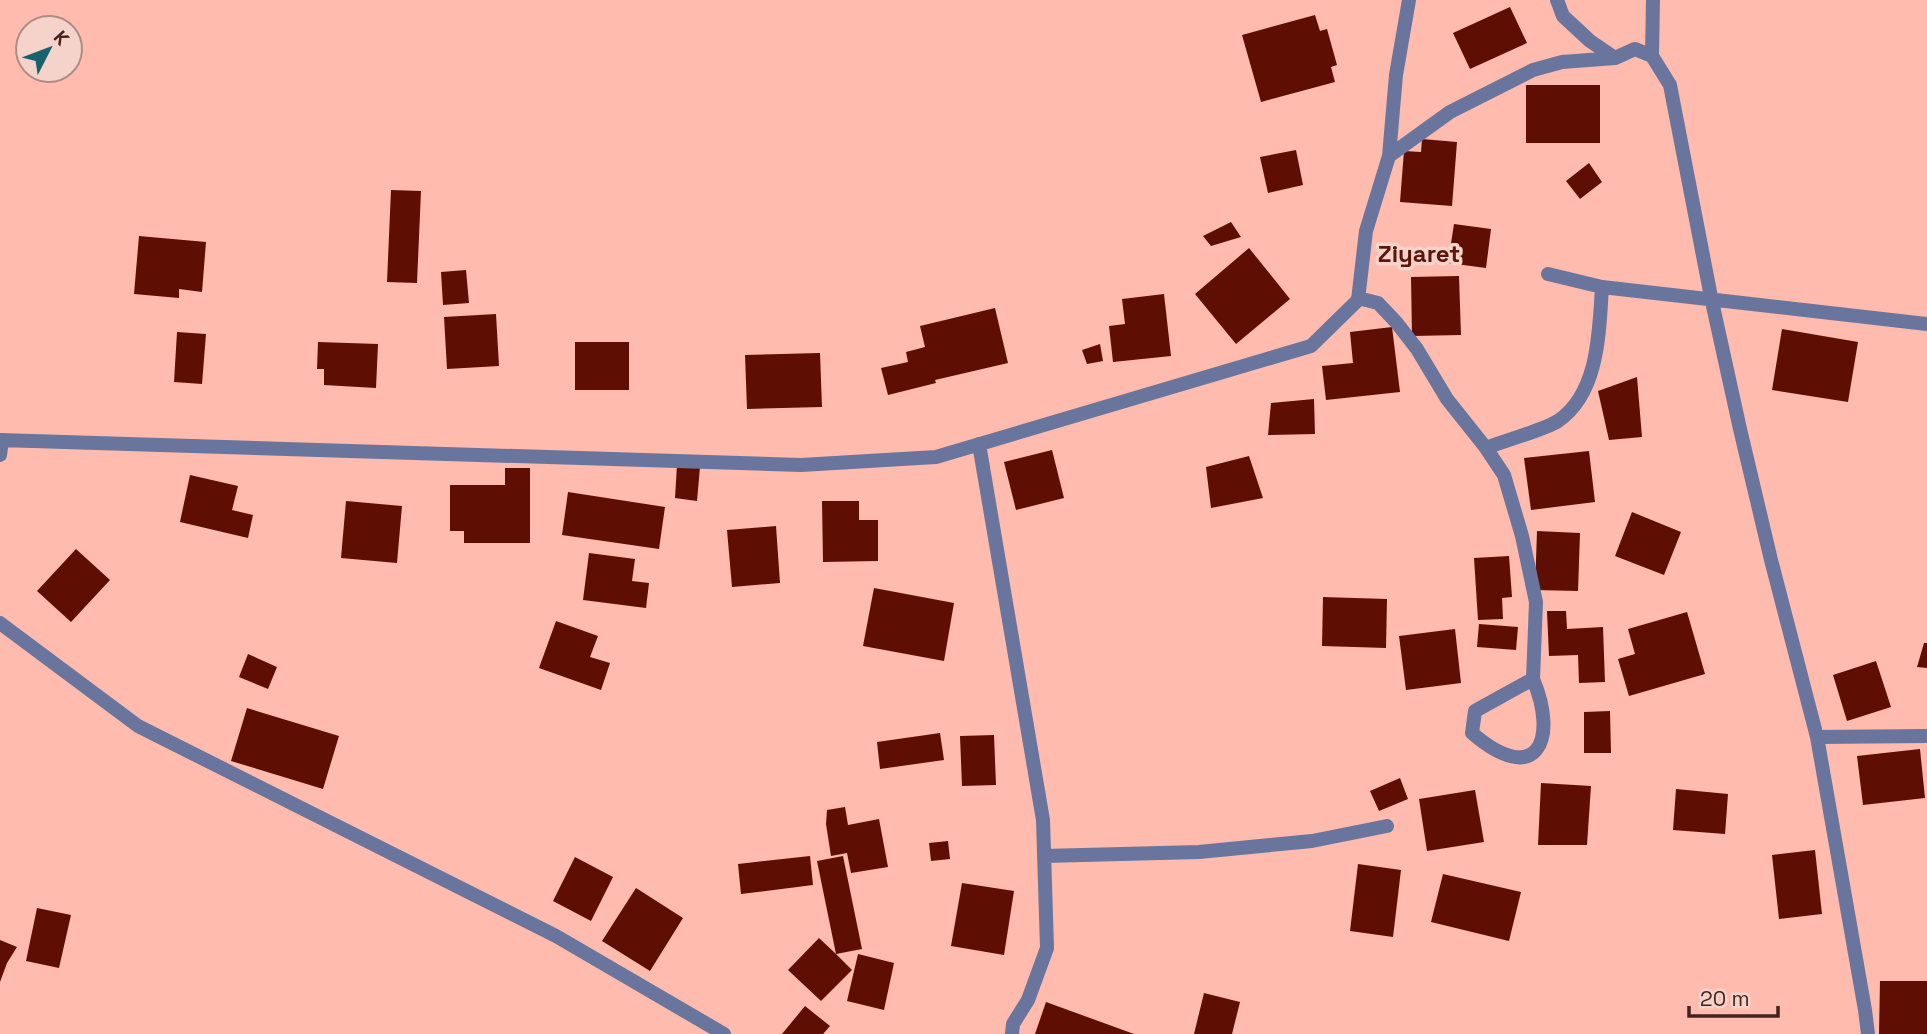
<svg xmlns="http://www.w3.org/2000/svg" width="1927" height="1034" viewBox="0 0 1927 1034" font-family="'Space Grotesk',sans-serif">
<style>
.building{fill:#5e0e03}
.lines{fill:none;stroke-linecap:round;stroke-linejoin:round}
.street{stroke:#69759d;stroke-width:14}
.labels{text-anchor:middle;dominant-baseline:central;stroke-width:7;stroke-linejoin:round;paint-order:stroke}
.neighbourhood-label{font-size:24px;font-weight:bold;fill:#5b160b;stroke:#f5d2ca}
</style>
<rect width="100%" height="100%" fill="#ffbbad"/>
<!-- building -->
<path class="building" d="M1510,7L1527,43L1470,69L1453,33Z
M1315,15L1320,31L1327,29L1337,65L1331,67L1335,82L1261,102L1242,35Z
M1526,85H1600V143H1526Z
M1422,139L1457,142L1452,206L1400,202L1404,151L1421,152Z
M1296,150L1303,185L1268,193L1260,157Z
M1589,163L1602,182L1580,199L1566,181Z
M391,190L421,191L417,283L387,282Z
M1231,222L1241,237L1211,246L1203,236Z
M1454,224L1491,229L1486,268L1448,263Z
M139,236L206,242L202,292L179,289V298L134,294Z
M1249,248L1290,299L1236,344L1195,294Z
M466,270L469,303L443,305L441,272Z
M1459,276L1461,335L1412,336L1411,277Z
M1164,294L1171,356L1113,362L1109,326L1125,324L1122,299Z
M995,308L1008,363L935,380L936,383L888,395L881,368L908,362L906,352L925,347L920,326Z
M496,314L499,366L447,369L444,317Z
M1392,327L1400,392L1326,400L1322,366L1353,363L1350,332Z
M1782,329L1858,342L1848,402L1772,390Z
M177,332L206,334L202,384L174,382Z
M318,342L378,344L376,388L324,385V369H317Z
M575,342H629V390H575Z
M1100,344L1103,361L1087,364L1082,350Z
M820,353L822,407L747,409L745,355Z
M1637,377L1642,437L1609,440L1598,391Z
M1314,399L1315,434L1268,435L1271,403Z
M1052,450L1064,498L1016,510L1004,462Z
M1589,451L1595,502L1531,510L1524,458Z
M1249,456L1263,498L1211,508L1206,467Z
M677,465L700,467L697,501L675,498Z
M505,468H530V543H464V531H450V485H505Z
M190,475L238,486L232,510L253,515L248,538L180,522Z
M568,492L665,507L659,549L562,535Z
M346,501L402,506L397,563L341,558Z
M822,501H859V520H878V561L823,562Z
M1632,512L1681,532L1664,575L1615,556Z
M776,526L780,583L732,587L727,530Z
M1537,531L1580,533L1578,591L1535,590Z
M76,549L110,580L71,622L37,591Z
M589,553L635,559L632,581L649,583L646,608L583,600Z
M1509,556L1512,597L1502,598L1503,619L1478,620L1474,558Z
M874,588L954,603L944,661L863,646Z
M1323,597L1387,599L1386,648L1322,646Z
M1547,611H1566L1567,629L1603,627L1605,682L1579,683L1578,655L1549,656Z
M1687,612L1705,674L1629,696L1618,659L1635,654L1628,629Z
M556,621L598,636L590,657L610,663L601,690L539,668Z
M1479,624L1518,627L1516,650L1477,647Z
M1455,629L1461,683L1406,690L1399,636Z
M1924,643H1927V668L1917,667Z
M248,654L277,667L268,689L239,677Z
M1876,661L1891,707L1847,721L1833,675Z
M247,708L339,736L323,789L231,761Z
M1610,711L1611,753H1584V712Z
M940,733L944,760L880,769L877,742Z
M994,735L996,785L962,786L960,736Z
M1920,749L1925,798L1863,805L1857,756Z
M1400,778L1408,799L1379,811L1370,791Z
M1541,783L1591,786L1587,845H1538Z
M1676,789L1728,794L1725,834L1673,830Z
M1475,790L1484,842L1427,851L1419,799Z
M845,807L848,825L879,819L888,867L851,873L847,853L831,856L826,824L827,810Z
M948,841L950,859L931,861L929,843Z
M1815,850L1822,914L1779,919L1772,855Z
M810,856L813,885L741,894L738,864Z
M843,856L862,949L836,954L852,970L821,1001L788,970L819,938L836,954L817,861Z
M575,857L613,877L591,921L553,901Z
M1358,864L1401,870L1393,937L1350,931Z
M1443,874L1521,892L1509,941L1431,922Z
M962,883L1014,891L1004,955L951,946Z
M636,888L683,918L650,971L602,941Z
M37,908L71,915L59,968L26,961Z
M0,940L17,947L7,963L0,982Z
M858,954L894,963L884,1010L847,1001Z
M1880,981H1927V1034H1879Z
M1204,993L1240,1002L1232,1034H1194Z
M1046,1002L1134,1034H1035Z
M805,1006L830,1026L823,1034H782Z"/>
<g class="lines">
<!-- street -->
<path class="street" d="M1557,0L1563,16L1590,41L1615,58
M1652,56L1653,0
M1389,156L1396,75L1409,0
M1548,274L1602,287L1927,324
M1358,298L1378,303L1396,322L1417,349L1447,399L1486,448L1504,475L1522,536L1536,602L1533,679L1475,711L1472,733C1536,788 1559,741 1533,679
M0,440L801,465L936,457L1311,346L1358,300L1366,231L1389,156L1450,112L1533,70L1562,62L1615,58L1635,49L1652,56L1670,85L1711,297L1740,429L1771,560L1817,737L1865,1010L1868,1034
M979,444L1043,820L1047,948L1028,1000L1013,1024L1012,1034
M1486,448C1503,441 1544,430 1558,421C1599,393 1599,332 1602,287
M0,455L2,440
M0,623L138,726L556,936L724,1034
M1817,737L1927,736
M1044,856L1199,852L1312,841L1387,826"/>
</g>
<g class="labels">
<!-- neighbourhood labels -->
<g class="neighbourhood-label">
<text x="1419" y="253">Ziyaret</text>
</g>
</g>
<!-- north arrow -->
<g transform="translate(49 49) rotate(48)"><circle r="33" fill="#f5d2ca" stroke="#ae8c84" stroke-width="2"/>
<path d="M0-5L12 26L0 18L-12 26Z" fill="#17626f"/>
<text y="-10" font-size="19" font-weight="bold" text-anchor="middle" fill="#43221c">K</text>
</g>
<!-- scale -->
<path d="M1689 1006v10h89v-10" fill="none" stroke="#43221c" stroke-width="3.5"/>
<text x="1700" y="1006" font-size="21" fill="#43221c" stroke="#f5d2ca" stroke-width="5" paint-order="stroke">20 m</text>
</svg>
